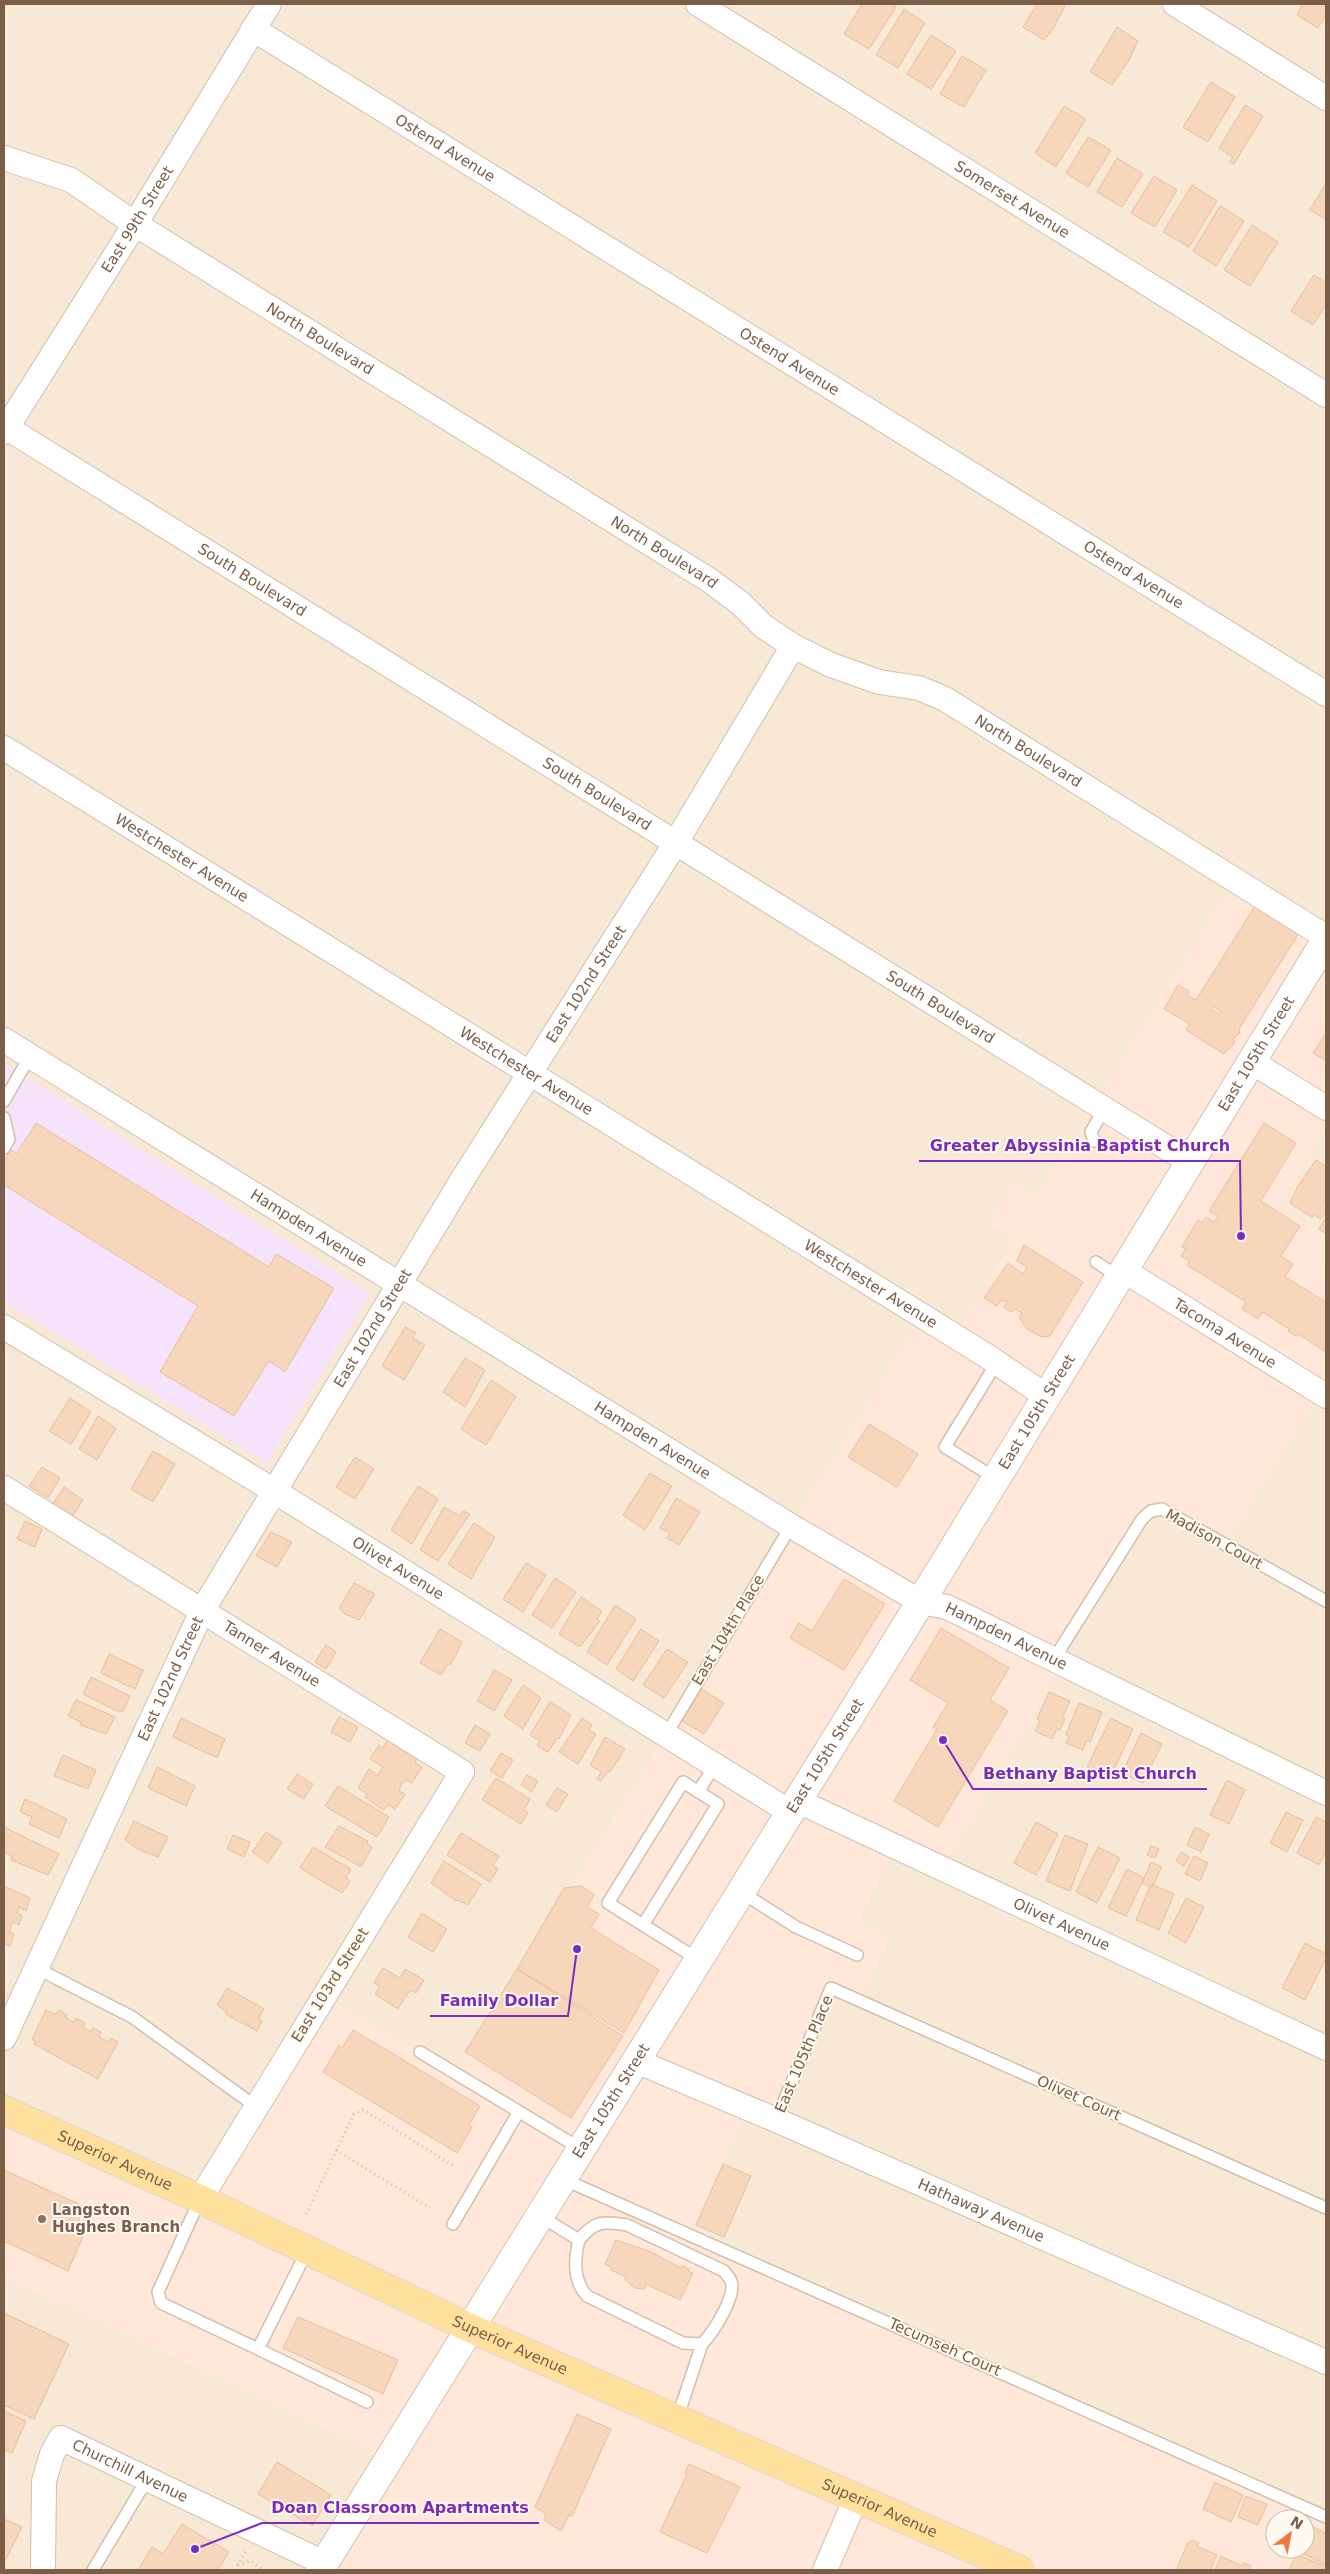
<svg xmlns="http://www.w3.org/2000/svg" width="1330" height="2574" viewBox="0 0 1330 2574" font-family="'DejaVu Sans',sans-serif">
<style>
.residential{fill:#f7e9d5}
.commercial{fill:#ffe7da;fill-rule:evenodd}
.education{fill:#f4e3fb}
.building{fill:#f6d7bc;stroke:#eabe9b;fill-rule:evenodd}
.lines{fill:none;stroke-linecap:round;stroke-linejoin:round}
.lane-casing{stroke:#d2bfab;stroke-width:14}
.street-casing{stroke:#d2bfab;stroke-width:26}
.secondary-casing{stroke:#d8c1aa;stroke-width:30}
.primary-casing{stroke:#ddd5cf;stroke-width:30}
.path{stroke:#dcba9e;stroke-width:3;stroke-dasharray:1 4;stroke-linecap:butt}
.lane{stroke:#fff;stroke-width:11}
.street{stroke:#fff;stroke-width:24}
.secondary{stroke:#fff;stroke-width:28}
.primary{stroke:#ffe19d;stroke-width:28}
.education-dot{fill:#8d6e63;stroke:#fffaef;stroke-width:2}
.labels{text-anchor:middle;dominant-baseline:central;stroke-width:4;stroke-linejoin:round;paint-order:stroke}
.street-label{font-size:15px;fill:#7b5e48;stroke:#fffaef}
.education-label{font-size:15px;font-weight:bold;fill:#785e54;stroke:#fffaef;text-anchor:start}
.leader{fill:none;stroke:#7b2cbf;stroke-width:2}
.callout-dot{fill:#7b2cbf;stroke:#fffaef;stroke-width:2}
.callout-label{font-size:16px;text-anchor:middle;font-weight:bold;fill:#7b2cbf;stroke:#fffaef;stroke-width:4;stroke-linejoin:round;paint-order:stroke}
</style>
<rect width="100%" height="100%" fill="#fef7e7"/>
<!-- residential -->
<path class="residential" d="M4,4H1326V673L1317,688L1326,694V937L1096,1104L1035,1198L1013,1184L989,1224L1014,1239L955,1336L666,1735L455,2074L200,2199L4,2110Z
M1326,1127V1262L1315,1255L1326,1237L1278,1207Z
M1320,1392L1326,1396V2517L689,2234L749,2108L857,1922L893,1845L1054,1659L1142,1519Z
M4,2276L389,2458L320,2570H4Z"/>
<!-- commercial -->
<path class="commercial" d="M1235,880L1326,937V1127L1278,1207L1326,1237L1315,1255L1326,1262V1396L1320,1392L1226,1545L1162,1510L1151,1511L1054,1659L1063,1663L943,1869L893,1846L857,1921L889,1938L859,2001L832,1988L776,2120L749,2109L689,2234L1326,2517V2570H320L389,2458L4,2276V2109L199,2199L324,1995L455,2074L666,1735L791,1526L922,1315L955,1335L1014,1239L989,1223L1013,1184L1036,1197ZM1275,2519H1305V2549H1275Z"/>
<!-- education -->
<path class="education" d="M4,1063L370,1294L267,1463L4,1302Z"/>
<!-- building -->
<path class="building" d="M862,4H891L896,7L869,49L844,34Z
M1037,4H1066L1053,29L1044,40L1023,27Z
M1303,4H1326V15L1318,28L1297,15Z
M904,9L925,23L898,68L876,55Z
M1117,27L1138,41L1129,60L1112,85L1090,72Z
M931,35L956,51L931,89L907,74Z
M962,56L986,70L964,107L940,94Z
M1211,82L1235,97L1208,142L1183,127Z
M1245,105L1263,116L1234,164L1230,162L1233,157L1219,148Z
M1064,106L1086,119L1056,167L1035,153Z
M1088,137L1111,150L1088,187L1066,173Z
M1117,158L1143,174L1122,207L1097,192Z
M1154,176L1177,190L1155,227L1131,213Z
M1326,183V219L1310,210Z
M1192,185L1217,201L1189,247L1163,232Z
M1220,206L1244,221L1216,266L1193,251Z
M1252,225L1278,242L1250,286L1224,270Z
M1314,275L1326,283V304L1313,325L1291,311Z
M1255,906L1299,933L1239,1029L1240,1033L1234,1038V1044L1224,1054L1186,1030L1190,1024L1164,1009L1178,985L1189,991L1187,995L1196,1000ZM1213,1006L1221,1011L1219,1014L1211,1009Z
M1326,1033V1061L1313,1053Z
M36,1123L269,1267L276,1254L334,1288L285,1372L269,1361L234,1416L160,1372L198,1306L4,1185V1163L10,1150L17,1153Z
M1264,1123L1296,1143L1261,1201L1300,1226L1281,1256L1293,1264L1285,1277L1326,1302V1352L1298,1334L1296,1336L1288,1331L1289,1329L1262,1312L1258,1319L1242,1309L1246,1302L1187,1265L1190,1261L1181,1256L1186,1249L1182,1247L1198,1220L1202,1223L1206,1217L1214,1222L1218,1216L1209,1211Z
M1316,1160L1326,1166V1197L1324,1201L1326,1202V1211L1321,1219L1314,1215L1312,1217L1290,1203L1298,1186Z
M1326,1217V1234L1319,1229Z
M1024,1245L1083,1282L1050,1336L1042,1337L1027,1329L1019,1317L1022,1313L1015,1309L1011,1312L1004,1308L1007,1301H1000L997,1306L984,1298L1008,1263L1023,1274L1027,1267L1017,1261Z
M405,1327L416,1333L412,1338L425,1345L404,1380L382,1366Z
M465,1358L485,1370L465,1407L443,1392Z
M491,1380L516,1396L486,1445L461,1429Z
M70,1398L91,1412L71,1444L49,1431Z
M98,1416L116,1428L97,1460L79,1449Z
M869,1424L918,1454L897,1487L848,1457Z
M153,1451L175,1464L153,1502L131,1489Z
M355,1457L374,1469L355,1499L336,1487Z
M42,1467L60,1478L48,1498L29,1486Z
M650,1473L672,1486L645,1530L623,1515Z
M418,1486L438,1499L412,1544L391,1530Z
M64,1487L83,1500L73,1516L53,1504Z
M676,1498L700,1512L679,1545L667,1538L670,1533L660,1528Z
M444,1507L460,1516L463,1511L470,1514L438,1561L420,1550Z
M25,1521L42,1529L35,1547L17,1539Z
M474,1523L495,1537L471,1579L448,1564Z
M271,1532L292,1542L277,1567L256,1556Z
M526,1563L546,1575L523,1612L503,1599Z
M555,1578L576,1592L552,1628L532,1615Z
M844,1579L885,1604L844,1670L790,1638L799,1623L812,1631Z
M354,1583L375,1594L359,1620L345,1614L339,1608Z
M581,1597L602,1611L597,1619L600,1621L580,1647L559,1634Z
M615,1605L636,1619L607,1665L587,1652Z
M941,1628L1009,1668L990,1700L1008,1711L938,1827L894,1801L937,1729L933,1727L948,1703L910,1680Z
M440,1629L462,1642L454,1659L450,1665L448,1664L441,1675L420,1663Z
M641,1629L659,1641L633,1681L616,1669Z
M326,1645L336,1652L326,1669L315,1662Z
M667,1649L688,1662L664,1698L643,1685Z
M109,1654L143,1670L135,1689L101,1673Z
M494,1670L512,1680L494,1711L477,1701Z
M91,1677L130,1696L123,1711H117L83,1694Z
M523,1685L541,1698L523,1729L504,1716Z
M702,1689L724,1703L704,1734L682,1721Z
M1049,1692L1070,1701L1062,1718L1065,1719L1060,1730L1057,1729L1052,1739L1035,1731L1040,1721L1037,1719Z
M76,1700L115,1717L106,1734L80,1725L81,1722L68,1716Z
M550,1702L571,1715L559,1739L557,1738L548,1752L537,1746L540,1741L530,1735Z
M1079,1703L1102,1712L1090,1742L1086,1741L1083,1750L1066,1743L1069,1736L1066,1734Z
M339,1717L358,1727L350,1742L331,1732Z
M181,1718L225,1739L217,1758L173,1737Z
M582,1718L592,1725L589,1730L596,1734L578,1764L559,1752Z
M1111,1718L1133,1729L1110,1778L1087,1767Z
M475,1725L490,1734L480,1751L465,1743Z
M1141,1733L1162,1744L1143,1783L1122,1773Z
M605,1737L625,1749L610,1772L608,1771L601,1781L597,1779L601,1772L590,1765Z
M388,1739L417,1757L415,1763L422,1767L412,1783L406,1780L402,1783L399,1791L405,1794L395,1809L389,1805L383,1810L365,1797L367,1794L358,1788L369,1769L378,1775L383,1767L370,1759L379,1745L383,1748Z
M501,1753L513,1760L502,1778L490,1771Z
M63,1755L96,1770L88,1789L54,1776Z
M157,1767L195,1786L186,1806L148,1788Z
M297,1774L313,1784L304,1799L287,1789Z
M527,1775L538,1781L532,1792L521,1785Z
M496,1778L530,1799L524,1810L528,1813L521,1824L482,1800Z
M1229,1781L1245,1790L1229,1824L1210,1815L1226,1782Z
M338,1786L389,1817L377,1837L325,1806Z
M557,1788L568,1794L557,1812L546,1805Z
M25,1799L67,1819L59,1838L29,1824L32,1817L20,1812Z
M1286,1812L1303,1820L1287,1852L1270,1843Z
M1316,1817L1326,1822V1851L1319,1865L1297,1853Z
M134,1821L168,1837L158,1857L138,1849L125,1840Z
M1036,1822L1058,1834L1036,1875L1014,1863Z
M339,1826L368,1841L367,1844L372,1847L361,1867L325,1847Z
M4,1827L59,1854L48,1875L11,1860L12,1856L4,1852Z
M1195,1827L1209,1834L1201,1852L1187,1845Z
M266,1832L282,1842L268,1863L252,1852Z
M461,1833L499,1856L493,1865L498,1869L490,1882L447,1855Z
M233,1835L250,1842L244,1857L227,1849Z
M1065,1835L1088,1844L1070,1891L1046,1881Z
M1151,1846L1159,1849L1155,1858L1147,1855Z
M313,1847L351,1869L346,1878L350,1881L342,1893L300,1868Z
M1098,1847L1120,1858L1097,1903L1076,1892Z
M1181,1852L1189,1857L1184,1866L1176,1861Z
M1194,1856L1208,1863L1200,1881L1185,1874Z
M444,1861L481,1884L468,1905L457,1900L456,1901L431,1883Z
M1151,1862L1162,1867L1153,1885L1150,1887L1142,1883Z
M1127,1869L1144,1878L1126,1916L1108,1908Z
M1151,1884L1174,1894L1159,1930L1136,1920Z
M4,1886L30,1898L26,1911L19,1907L17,1913L22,1916L19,1925L13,1922L9,1932L14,1934L10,1946L4,1943Z
M581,1886L594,1895L587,1907L599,1914L591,1928L659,1970L624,2033L517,1969L564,1888Z
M1186,1898L1204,1907L1186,1943L1168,1933Z
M422,1913L447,1929L433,1952L408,1937Z
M1305,1943L1326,1954V1958L1305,2000L1282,1988Z
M383,1968L400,1978L405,1969L424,1980L416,1993L410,1990L398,2009L375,1994L380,1986L374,1983Z
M517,1969L623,2036L571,2118L465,2052Z
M227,1988L264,2009L258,2019L262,2021L257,2031L225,2014L226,2011L217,2005Z
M46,2010L56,2014L59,2010L67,2015L66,2018L73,2022L76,2018L85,2023L83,2027L91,2032L93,2028L101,2032L99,2037L108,2042L111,2038L118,2042L98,2079L34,2044L35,2041L32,2039Z
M353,2030L480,2106L469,2125L472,2127L457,2153L323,2072L339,2045L342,2048Z
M723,2164L751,2176L724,2237L696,2225Z
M4,2170L85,2207L74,2230L84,2234L68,2271L4,2241Z
M616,2240L649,2251L681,2268L682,2265L689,2269L688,2271L693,2273L680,2300L646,2284L644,2289L635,2288L625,2280L626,2277L611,2270L612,2268L605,2264Z
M4,2313L69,2344L34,2419L4,2405Z
M298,2317L398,2360L383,2394L283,2348Z
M4,2411L26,2421L12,2453L4,2449Z
M577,2414L611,2429L572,2516L569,2515L561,2531L544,2520L546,2514L535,2507Z
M277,2462L331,2495L312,2526L258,2494Z
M689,2464L740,2487L707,2553L660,2532L687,2474L685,2473Z
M1215,2482L1243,2495L1231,2522L1203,2509Z
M1246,2496L1267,2504L1258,2525L1238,2517Z
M4,2519L22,2527L4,2563Z
M1305,2523L1326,2533V2565L1293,2549H1305Z
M182,2524L229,2552L218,2570H138L152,2547L163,2554Z
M1192,2540L1199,2543L1197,2546L1217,2555L1210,2570H1176L1188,2542L1190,2543Z
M1296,2554L1326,2567V2570H1289Z
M1221,2556L1242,2566L1244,2563L1251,2566L1249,2570H1215Z"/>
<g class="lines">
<defs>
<path id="lane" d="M4,1101L30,1056
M4,1118L9,1139L4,1148
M1094,1141L1091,1132L1104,1109
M1096,1262L1119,1277
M995,1478L945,1447L997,1362
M1054,1659L1142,1519L1151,1511L1162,1509L1326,1601
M666,1735L791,1526
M698,1792L715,1765
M741,1892L796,1927L857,1955
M643,1925L718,1804L683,1782L608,1903L699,1960
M38,1969L132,2017L255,2106
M420,2052L581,2149
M776,2120L831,1988L1326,2208
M563,2179L1326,2517
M200,2199L158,2292L161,2303L258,2349L307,2251
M540,2216L579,2240C574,2260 573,2281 587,2296L683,2343L702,2344C712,2334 737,2296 731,2281C730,2278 726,2274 724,2271L627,2225C603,2221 594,2221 579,2240
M453,2224L518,2113
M258,2349L367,2402
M677,2419L702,2344
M93,2570L140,2491L150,2480"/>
<g id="street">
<path id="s1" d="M698,4L1326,395"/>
<path d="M1175,4L1326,98"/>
<path id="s2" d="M253,29L1326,694"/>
<path id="s3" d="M4,158L71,180L135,224L709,580L740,603L763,626L793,646L831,665L879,682L919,688L945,699L1326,937"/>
<path id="s4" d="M4,426L1190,1162"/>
<path id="s5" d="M4,432L135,224L269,4"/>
<path id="s6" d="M4,748L987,1356L1046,1396"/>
<path id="s7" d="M4,1040L791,1526L921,1602L947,1607L1326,1793"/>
<path d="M1252,1062L1326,1108"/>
<path id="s8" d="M1123,1270L1326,1396"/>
<path id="s9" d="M4,1327L258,1481L790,1812"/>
<path id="s10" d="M4,1488L462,1772L200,2199"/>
<path id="s11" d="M798,1801L1326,2048"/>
<path id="s12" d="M4,2038L202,1611L464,1177L675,844L793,646"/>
<path id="s13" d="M636,2061L776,2120L1326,2362"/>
<path id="s14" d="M43,2570L44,2481L52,2454L61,2438L324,2563"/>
<path d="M825,2570L856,2498"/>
</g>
<g id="secondary">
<path id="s15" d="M320,2570L904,1629L1326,940"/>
</g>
<g id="primary">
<path id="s16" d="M4,2110L200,2199L470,2328L1020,2570"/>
</g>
</defs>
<!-- lane casing -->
<use href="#lane" class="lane-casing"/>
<!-- street casing -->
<use href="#street" class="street-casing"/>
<!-- secondary casing -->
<use href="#secondary" class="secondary-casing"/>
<!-- primary casing -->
<use href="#primary" class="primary-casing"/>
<!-- path -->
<path class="path" d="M336,2150L430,2208
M306,2214L354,2114L363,2110L456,2167
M238,2565L251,2561L262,2570
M235,2570L247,2549"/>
<!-- lane -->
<use href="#lane" class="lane"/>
<!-- street -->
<use href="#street" class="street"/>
<!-- secondary -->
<use href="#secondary" class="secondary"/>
<!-- primary -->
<use href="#primary" class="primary"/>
</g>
<!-- markers -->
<circle class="education-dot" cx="42" cy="2219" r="5"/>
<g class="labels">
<!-- street labels -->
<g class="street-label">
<text stroke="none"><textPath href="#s2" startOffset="226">Ostend Avenue</textPath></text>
<text stroke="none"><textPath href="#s1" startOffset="370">Somerset Avenue</textPath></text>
<text stroke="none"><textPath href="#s5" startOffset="251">East 99th Street</textPath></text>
<text stroke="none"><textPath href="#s3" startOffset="366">North Boulevard</textPath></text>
<text stroke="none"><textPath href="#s2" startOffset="631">Ostend Avenue</textPath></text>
<text stroke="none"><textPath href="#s3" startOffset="771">North Boulevard</textPath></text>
<text stroke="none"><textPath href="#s2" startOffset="1036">Ostend Avenue</textPath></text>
<text stroke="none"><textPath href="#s4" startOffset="292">South Boulevard</textPath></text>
<text stroke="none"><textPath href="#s3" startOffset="1191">North Boulevard</textPath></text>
<text stroke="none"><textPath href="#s4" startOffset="698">South Boulevard</textPath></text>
<text stroke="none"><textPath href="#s6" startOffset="209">Westchester Avenue</textPath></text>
<text stroke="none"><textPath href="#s12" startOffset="1206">East 102nd Street</textPath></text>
<text stroke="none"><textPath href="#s4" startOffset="1102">South Boulevard</textPath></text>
<text stroke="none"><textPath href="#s15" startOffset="1782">East 105th Street</textPath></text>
<text stroke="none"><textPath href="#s6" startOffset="614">Westchester Avenue</textPath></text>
<text stroke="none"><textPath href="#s7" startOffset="358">Hampden Avenue</textPath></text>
<text stroke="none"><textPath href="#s6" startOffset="1019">Westchester Avenue</textPath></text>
<text stroke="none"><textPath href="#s12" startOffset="801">East 102nd Street</textPath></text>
<text stroke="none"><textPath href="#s8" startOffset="120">Tacoma Avenue</textPath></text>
<text stroke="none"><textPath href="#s15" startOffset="1362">East 105th Street</textPath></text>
<text stroke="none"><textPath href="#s7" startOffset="762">Hampden Avenue</textPath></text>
<text transform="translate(1214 1539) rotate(29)">Madison Court</text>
<text stroke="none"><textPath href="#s9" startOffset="462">Olivet Avenue</textPath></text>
<text transform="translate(728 1630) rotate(-59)">East 104th Place</text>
<text stroke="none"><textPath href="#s7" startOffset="1168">Hampden Avenue</textPath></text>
<text stroke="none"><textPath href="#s10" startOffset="315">Tanner Avenue</textPath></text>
<text stroke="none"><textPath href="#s12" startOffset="396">East 102nd Street</textPath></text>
<text stroke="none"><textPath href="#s15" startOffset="958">East 105th Street</textPath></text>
<text stroke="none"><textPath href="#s11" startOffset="291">Olivet Avenue</textPath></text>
<text transform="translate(330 1985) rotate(-58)">East 103rd Street</text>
<text transform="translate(804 2054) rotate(-67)">East 105th Place</text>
<text transform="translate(1079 2098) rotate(24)">Olivet Court</text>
<text stroke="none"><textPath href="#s15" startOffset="552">East 105th Street</textPath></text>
<text stroke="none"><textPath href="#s16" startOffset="122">Superior Avenue</textPath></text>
<text stroke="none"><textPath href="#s13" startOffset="376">Hathaway Avenue</textPath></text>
<text stroke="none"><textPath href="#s16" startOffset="558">Superior Avenue</textPath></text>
<text transform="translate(945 2347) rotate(24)">Tecumseh Court</text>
<text stroke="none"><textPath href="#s14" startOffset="212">Churchill Avenue</textPath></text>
<text stroke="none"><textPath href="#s16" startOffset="962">Superior Avenue</textPath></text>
</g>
<!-- education labels -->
<g class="education-label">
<text x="52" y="2210">Langston<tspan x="52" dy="17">Hughes Branch</tspan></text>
</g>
</g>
<!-- callouts -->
<path class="leader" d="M1241 1236L1240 1161H919M943 1740L973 1789H1207M577 1949L568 2016H430M195 2549L262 2523H539"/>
<g class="callout-dot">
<circle cx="1241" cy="1236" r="5"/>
<circle cx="943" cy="1740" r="5"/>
<circle cx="577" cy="1949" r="5"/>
<circle cx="195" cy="2549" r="5"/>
</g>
<g class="callout-label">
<text x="1080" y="1151">Greater Abyssinia Baptist Church</text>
<text x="1090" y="1779">Bethany Baptist Church</text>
<text x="499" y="2006">Family Dollar</text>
<text x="400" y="2513">Doan Classroom Apartments</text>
</g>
<!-- border -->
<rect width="1330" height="2574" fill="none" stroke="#7b5e48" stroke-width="10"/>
<!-- north arrow -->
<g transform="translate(1290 2534) rotate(32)"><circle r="24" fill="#fffaef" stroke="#cabcac"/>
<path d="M0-4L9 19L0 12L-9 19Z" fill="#f27542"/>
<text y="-8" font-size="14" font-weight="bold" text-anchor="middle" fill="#7b5e48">N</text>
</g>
</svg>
